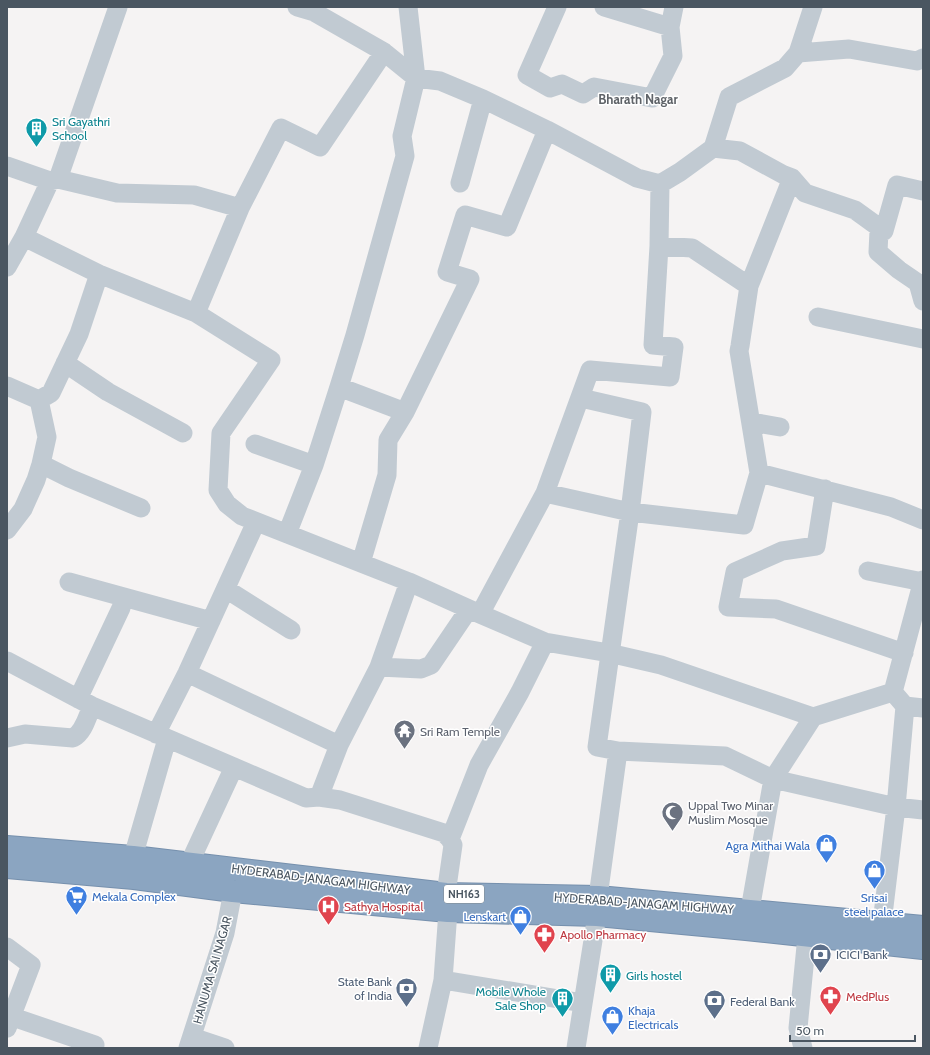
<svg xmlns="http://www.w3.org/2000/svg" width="930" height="1055" viewBox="0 0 930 1055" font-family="Cabin,sans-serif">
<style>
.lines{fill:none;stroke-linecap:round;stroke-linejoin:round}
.highway-casing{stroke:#7690ad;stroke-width:24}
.street{stroke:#c1cad2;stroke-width:19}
.highway{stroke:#8ba5c1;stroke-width:22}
.labels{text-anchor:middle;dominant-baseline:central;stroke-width:3;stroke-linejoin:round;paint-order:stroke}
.shield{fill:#fff;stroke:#808990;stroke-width:1}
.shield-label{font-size:11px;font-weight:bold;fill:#4a5661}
.culture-label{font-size:12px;fill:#0d838f;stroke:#fff;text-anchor:start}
.worship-label{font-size:12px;fill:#5b616d;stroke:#fff;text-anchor:start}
.shop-label{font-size:12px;fill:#366cbe;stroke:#fff;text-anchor:end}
.street-label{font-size:12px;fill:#4a5661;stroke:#fff}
.health-label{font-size:12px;fill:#be3a42;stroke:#fff;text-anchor:start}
.service-label{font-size:12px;fill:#4e5e75;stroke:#fff;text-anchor:start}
.neighbourhood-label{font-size:13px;font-weight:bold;fill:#5f6368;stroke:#fff}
</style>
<rect width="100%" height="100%" fill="#f5f3f3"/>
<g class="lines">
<defs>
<path id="highway" d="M7,847L133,857L446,894L598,897L923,927
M7,867L134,878L233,891L448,911L597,915L746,929L923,948"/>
</defs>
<!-- highway casing -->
<use href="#highway" class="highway-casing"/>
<!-- street -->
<path class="street" d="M297,7L314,12L384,52L416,78L440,81L483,99L547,130L637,178L660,184L680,172L713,148L740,151L784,175L792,178L805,193L855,210L884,231H879L878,252L899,270L918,283L923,301
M557,7L527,75L550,88L562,84L583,94L594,87L652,98L673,56L670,27L604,7
M670,27L674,7
M798,53L813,7
M713,148L729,97L785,68L798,53L849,49L917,61L923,58
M7,166L50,181L58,179L117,193L194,195L240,208
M58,179L118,7
M460,183L483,99
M884,231L897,185L923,191
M24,237L99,274L196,313L240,208L281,128L320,147L384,52
M659,246L692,248L749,286
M7,267L24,237L50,181
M196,313L271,360L221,433L218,490L227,504L242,516L409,582L480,614L545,642L609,653L661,665L813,717
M818,317L923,339
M65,363L108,392L183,433
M7,386L39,400
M339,387L405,412
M581,398L642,412L630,512L597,747L618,751L598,897
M751,422L780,427
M255,444L314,465
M41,464L69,478L141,508
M759,473L891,507L923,520
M825,489L816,546L782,551L735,572L728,607L776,609L904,653
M545,493L630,512L744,525L759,473L739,351L740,346L749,286L792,178
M7,530L23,509L36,480L41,464L47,437L39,400L51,393L79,334L99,274
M287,534L314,465L339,387L355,335L405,156L402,136L416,78L408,7
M361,563L387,475L388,440L405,412L470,279L447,272L465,215L507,227L547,130
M868,571L923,582
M69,582L211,621
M226,589L291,630
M480,614L545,493L590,370L670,377L674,347L653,345L659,246L660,184
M7,661L92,706L306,798L319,797L340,800L444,833L450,839L453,845L446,894
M379,667L409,582
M187,673L339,745
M78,699L121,608
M905,706L923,708
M156,734L187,673L256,522
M7,738L25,734L73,738C84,732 87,717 92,706
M618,751L725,756L773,779L896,807L923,810
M319,797L339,745L379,667L421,669L431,665L469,609
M450,839L479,765L520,692L545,642
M133,857L167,739
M189,864L234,767
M750,910L773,779L813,717L893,692L923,580
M882,923L896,807L905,706L893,692
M7,947L31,965L7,1028
M443,980L583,1003
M7,1015L95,1045
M192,1037L225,1048
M188,1048L225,933L233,891
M428,1048L443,980L448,911
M576,1048L597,915
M803,1048L798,1028L807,936"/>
<!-- highway -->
<use href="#highway" class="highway"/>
</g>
<!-- icons -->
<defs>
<symbol id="building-pin" viewBox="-11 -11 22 30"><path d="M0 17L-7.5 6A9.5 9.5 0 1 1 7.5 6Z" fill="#0f9aa8" stroke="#fff"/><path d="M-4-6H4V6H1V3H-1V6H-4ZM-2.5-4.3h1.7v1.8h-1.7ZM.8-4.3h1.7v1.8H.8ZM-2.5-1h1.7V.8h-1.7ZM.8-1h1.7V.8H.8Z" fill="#fff"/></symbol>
<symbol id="temple-pin" viewBox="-11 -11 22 30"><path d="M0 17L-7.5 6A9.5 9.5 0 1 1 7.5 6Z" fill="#6b7280" stroke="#fff"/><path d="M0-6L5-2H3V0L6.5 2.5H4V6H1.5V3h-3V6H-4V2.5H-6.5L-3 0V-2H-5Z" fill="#fff"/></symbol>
<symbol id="mosque-pin" viewBox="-11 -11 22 30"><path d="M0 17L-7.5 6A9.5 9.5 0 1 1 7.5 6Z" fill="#6b7280" stroke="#fff"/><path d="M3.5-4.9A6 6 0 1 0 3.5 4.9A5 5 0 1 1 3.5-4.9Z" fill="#fff"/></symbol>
<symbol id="shop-pin" viewBox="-11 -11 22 30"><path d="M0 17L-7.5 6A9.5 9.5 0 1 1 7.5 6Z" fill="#3f7fe0" stroke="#fff"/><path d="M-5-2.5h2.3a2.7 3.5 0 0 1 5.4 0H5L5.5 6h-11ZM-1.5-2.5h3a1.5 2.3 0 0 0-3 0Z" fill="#fff"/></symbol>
<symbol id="supermarket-pin" viewBox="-11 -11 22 30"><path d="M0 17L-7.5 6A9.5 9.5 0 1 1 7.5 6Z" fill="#3f7fe0" stroke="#fff"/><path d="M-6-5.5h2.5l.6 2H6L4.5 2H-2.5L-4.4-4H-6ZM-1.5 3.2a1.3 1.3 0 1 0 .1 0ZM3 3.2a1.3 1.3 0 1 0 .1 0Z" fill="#fff"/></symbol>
<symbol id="hospital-pin" viewBox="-11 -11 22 30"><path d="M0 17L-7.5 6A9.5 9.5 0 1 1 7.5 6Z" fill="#e0444e" stroke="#fff"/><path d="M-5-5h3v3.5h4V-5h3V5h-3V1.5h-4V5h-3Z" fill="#fff"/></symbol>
<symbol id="pharmacy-pin" viewBox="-11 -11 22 30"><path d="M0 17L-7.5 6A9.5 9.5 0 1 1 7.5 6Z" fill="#e0444e" stroke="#fff"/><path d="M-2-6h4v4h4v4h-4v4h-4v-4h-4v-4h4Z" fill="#fff"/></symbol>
<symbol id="bank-pin" viewBox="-11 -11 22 30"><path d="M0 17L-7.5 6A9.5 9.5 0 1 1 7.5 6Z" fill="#5c6f8a" stroke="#fff"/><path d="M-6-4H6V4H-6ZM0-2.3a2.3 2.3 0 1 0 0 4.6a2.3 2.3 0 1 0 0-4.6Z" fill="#fff"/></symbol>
</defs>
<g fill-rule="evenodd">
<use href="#building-pin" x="24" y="116" width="25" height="34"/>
<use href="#temple-pin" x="392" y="718" width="25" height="34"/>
<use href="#mosque-pin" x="660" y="800" width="25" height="34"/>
<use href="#shop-pin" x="814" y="832" width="25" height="34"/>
<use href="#shop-pin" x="862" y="858" width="25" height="34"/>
<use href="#supermarket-pin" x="64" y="884" width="25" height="34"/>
<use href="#hospital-pin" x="316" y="894" width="25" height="34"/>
<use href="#shop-pin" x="508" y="904" width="25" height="34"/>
<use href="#pharmacy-pin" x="532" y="922" width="25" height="34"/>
<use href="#bank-pin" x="808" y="942" width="25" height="34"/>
<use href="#building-pin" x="598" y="962" width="25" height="34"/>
<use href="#bank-pin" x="394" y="976" width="25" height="34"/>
<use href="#pharmacy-pin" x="818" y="984" width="25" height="34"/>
<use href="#building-pin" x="550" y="986" width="25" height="34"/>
<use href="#bank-pin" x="702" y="988" width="25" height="34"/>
<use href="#shop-pin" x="600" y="1004" width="25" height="34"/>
</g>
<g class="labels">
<!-- shield labels -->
<rect class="shield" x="444" y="885" width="40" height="18" rx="3"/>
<g class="shield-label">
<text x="464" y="894">NH163</text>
</g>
<!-- culture labels -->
<g class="culture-label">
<text x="52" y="121">Sri Gayathri<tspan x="52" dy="14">School</tspan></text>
<text x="626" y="975">Girls hostel</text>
<text x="546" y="991" text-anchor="end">Mobile Whole<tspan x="546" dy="14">Sale Shop</tspan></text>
</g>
<!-- worship labels -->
<g class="worship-label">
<text x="420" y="731">Sri Ram Temple</text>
<text x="688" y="805">Uppal Two Minar<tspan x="688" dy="14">Muslim Mosque</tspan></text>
</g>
<!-- shop labels -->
<g class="shop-label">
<text x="810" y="845">Agra Mithai Wala</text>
<text x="92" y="896" text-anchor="start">Mekala Complex</text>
<text x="874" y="897" text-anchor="middle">Srisai<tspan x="874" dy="14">steel palace</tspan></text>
<text x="506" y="916">Lenskart</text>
<text x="628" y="1010" text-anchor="start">Khaja<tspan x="628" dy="14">Electricals</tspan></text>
</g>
<!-- street labels -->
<g class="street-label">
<text transform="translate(321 879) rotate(7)">HYDERABAD-JANAGAM HIGHWAY</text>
<text transform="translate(644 903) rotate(4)">HYDERABAD-JANAGAM HIGHWAY</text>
<text transform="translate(212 970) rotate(-74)">HANUMA SAI NAGAR</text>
</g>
<!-- health labels -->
<g class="health-label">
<text x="344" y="906">Sathya Hospital</text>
<text x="560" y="934">Apollo Pharmacy</text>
<text x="846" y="996">MedPlus</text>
</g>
<!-- service labels -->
<g class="service-label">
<text x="836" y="954">ICICI Bank</text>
<text x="392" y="981" text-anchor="end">State Bank<tspan x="392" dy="14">of India</tspan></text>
<text x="730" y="1001">Federal Bank</text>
</g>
<!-- neighbourhood labels -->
<g class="neighbourhood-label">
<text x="638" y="99">Bharath Nagar</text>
</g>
</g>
<!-- border -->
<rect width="930" height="1055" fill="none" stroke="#4a5661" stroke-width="16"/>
<!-- scale -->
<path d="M790 1035v6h125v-6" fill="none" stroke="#4a5661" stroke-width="2"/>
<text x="796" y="1035" font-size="12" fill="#4a5661" stroke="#ffffff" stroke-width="3" paint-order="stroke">50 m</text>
</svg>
